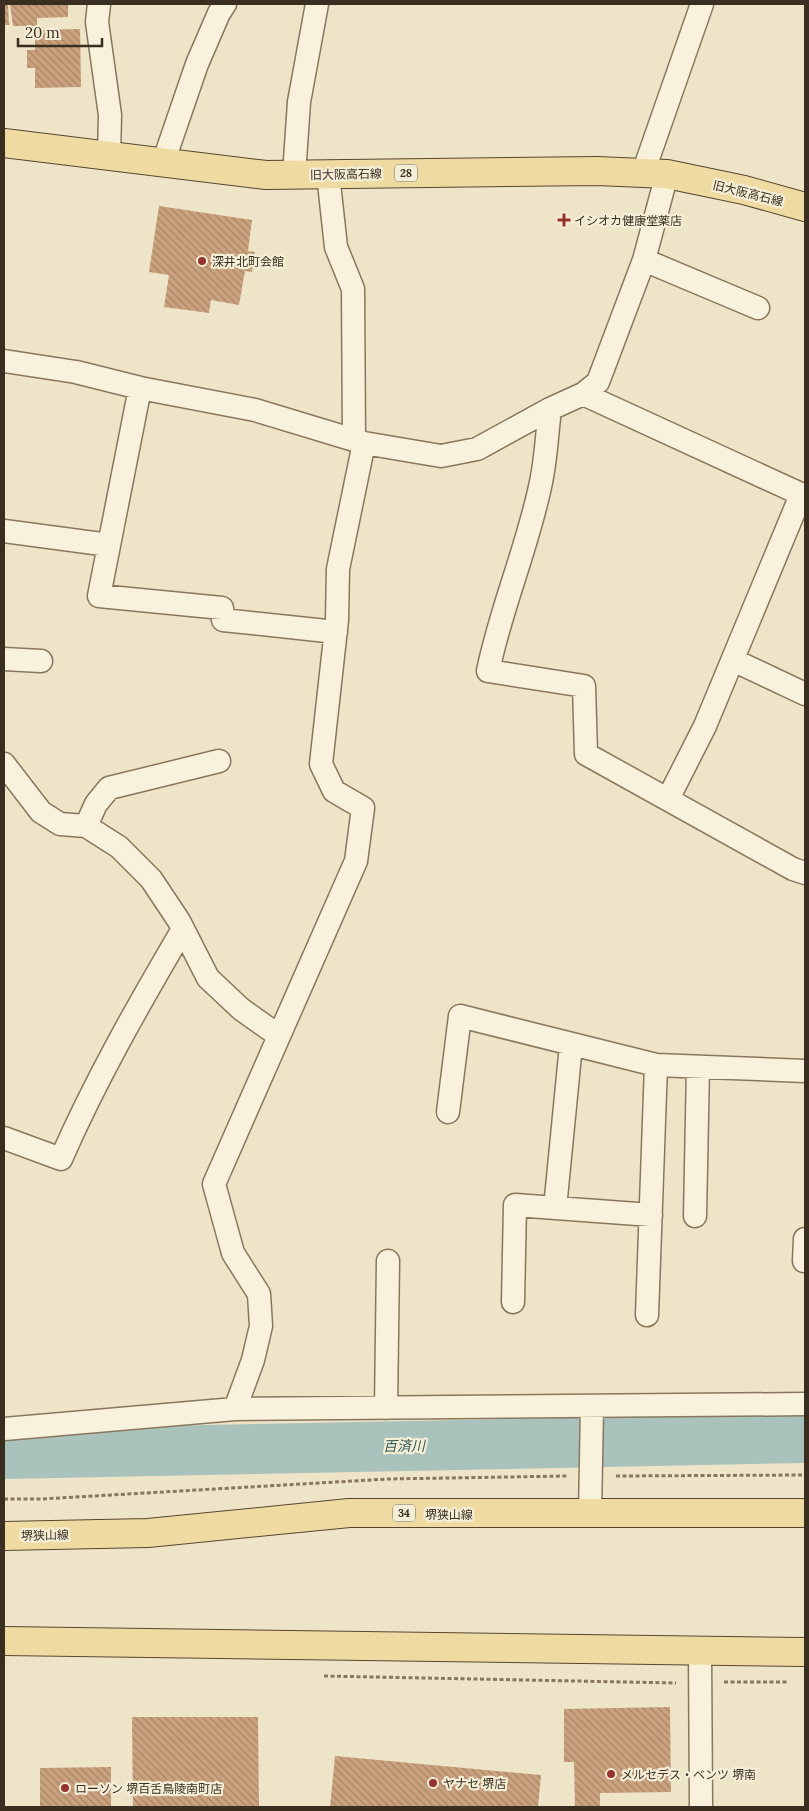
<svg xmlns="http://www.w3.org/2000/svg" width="809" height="1811" viewBox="0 0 809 1811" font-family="Lora,'Noto Sans JP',serif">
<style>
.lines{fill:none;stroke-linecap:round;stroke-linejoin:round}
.river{stroke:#a9c2bc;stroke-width:50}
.building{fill:url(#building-back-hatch)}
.minor-casing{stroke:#89775d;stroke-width:25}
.primary-casing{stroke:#574531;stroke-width:30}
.path{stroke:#89775d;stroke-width:3;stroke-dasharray:4 2.5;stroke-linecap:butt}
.minor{stroke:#f8f1db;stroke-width:22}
.primary{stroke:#efdba1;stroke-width:28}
.poi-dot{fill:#97332e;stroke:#f5eed7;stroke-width:2}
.labels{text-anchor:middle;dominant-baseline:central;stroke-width:4.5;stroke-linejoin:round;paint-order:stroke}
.shield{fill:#f5eed7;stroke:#726857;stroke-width:1}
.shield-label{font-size:11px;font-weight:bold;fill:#3a2e20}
.street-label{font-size:12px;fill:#3a2e20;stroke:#f5eed7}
.poi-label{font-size:12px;fill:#3a2e20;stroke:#f5eed7;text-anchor:start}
.water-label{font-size:14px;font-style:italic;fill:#305959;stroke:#f5eed7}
</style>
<defs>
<pattern id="building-back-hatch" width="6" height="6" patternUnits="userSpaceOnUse" patternTransform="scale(1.25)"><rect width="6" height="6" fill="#cba27e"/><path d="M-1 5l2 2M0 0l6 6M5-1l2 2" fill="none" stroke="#a68467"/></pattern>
</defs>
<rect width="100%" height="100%" fill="#eee4c8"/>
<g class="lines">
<!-- river -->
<path class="river" d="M4,1454L805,1438"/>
</g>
<!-- building -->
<path class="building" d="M4,4H8L9,25H4Z
M10,4H68V17L37,18V26H13Z
M80,29L81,87L35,88V68H27V50H35V30Z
M159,206L252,220L248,251L255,252L252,272L245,271L239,305L211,300L209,313L164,307L169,275L149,272Z
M670,1707L671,1792L600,1793V1807H575L574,1762H564V1709Z
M132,1717H258L259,1807H133Z
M335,1756L541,1775L538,1807H330Z
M111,1767V1807H40V1768Z"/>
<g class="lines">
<defs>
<path id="minor" d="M99,4L97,22L110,115L109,156
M163,163L197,64L219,13L225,4
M643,173L702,4
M328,174L336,247L353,289L354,440
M294,175L299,102L317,4
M644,260L758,308
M4,361L76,372L140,388L255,410L364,443L441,456L477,449L550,409L583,394L598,382L644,260L667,174
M140,388L99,596L222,608L223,620L336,632
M583,394L805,496
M550,409C547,433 546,459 541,482C528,547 501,607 488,671L584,686L586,754L793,869L805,873
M4,531L109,545
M4,659L41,661
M733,660L805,694
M4,764L41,812L60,824L86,826L119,847L151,879L179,921L208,978L241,1009L279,1036
M668,799L705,726L801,495
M86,826L96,804L109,788L219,761
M448,1112L460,1016L656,1065L805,1071
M4,1138L61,1159C96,1079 139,1004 183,929
M555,1208L571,1045
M695,1216L698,1067
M804,1261L805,1239
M513,1302L515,1205L651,1215
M647,1315L656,1065
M386,1408L388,1261
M235,1409L805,1404
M4,1429L235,1409L253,1360L261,1326L259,1294L233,1253L214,1184L356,861L363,808L334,791L321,764L337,620L338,569L364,443
M590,1515L592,1406
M700,1652L701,1807"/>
<path id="primary" d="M4,143L266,175L597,171L667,174L744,190L805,207
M4,1536L148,1533L349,1513H805
M4,1641L805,1652"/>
</defs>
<!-- minor casing -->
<use href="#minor" class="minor-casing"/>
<!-- primary casing -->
<use href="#primary" class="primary-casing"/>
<!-- path -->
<path class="path" d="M616,1476L805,1475
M4,1499H41L387,1479L567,1476
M324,1676L676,1683
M724,1682H788"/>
<!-- minor -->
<use href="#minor" class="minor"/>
<!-- primary -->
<use href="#primary" class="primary"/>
</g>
<!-- markers -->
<g class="poi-dot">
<path d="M561.5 212.5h5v5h5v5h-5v5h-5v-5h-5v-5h5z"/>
<circle cx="202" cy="261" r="5"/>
<circle cx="611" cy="1774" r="5"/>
<circle cx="433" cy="1783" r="5"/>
<circle cx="65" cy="1788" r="5"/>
</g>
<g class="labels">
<!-- shield labels -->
<g class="shield">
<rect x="395" y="164.5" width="22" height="17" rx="4"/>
<rect x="393" y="1504.5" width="22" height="17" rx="4"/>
</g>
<g class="shield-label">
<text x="406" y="173">28</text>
<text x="404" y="1513">34</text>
</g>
<!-- street labels -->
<g class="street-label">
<text transform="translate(346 174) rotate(-1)">旧大阪高石線</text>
<text transform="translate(748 193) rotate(14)">旧大阪高石線</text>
<text x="449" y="1514">堺狭山線</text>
<text transform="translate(45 1535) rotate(-1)">堺狭山線</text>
</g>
<!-- poi labels -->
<g class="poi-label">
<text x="574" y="220">イシオカ健康堂薬店</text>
<text x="212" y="261">深井北町会館</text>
<text x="621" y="1774">メルセデス・ベンツ 堺南</text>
<text x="443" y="1783">ヤナセ 堺店</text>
<text x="75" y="1788">ローソン 堺百舌鳥陵南町店</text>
</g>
<!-- water labels -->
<g class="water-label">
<text transform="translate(404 1446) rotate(-1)">百済川</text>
</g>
</g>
<!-- border -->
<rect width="809" height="1811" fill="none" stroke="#3a2e20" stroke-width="10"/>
<!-- scale -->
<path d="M18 38v8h84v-8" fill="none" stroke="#3a2e20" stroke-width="2.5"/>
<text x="25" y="38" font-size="15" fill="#3a2e20" stroke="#f5eed7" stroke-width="4" paint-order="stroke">20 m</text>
</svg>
